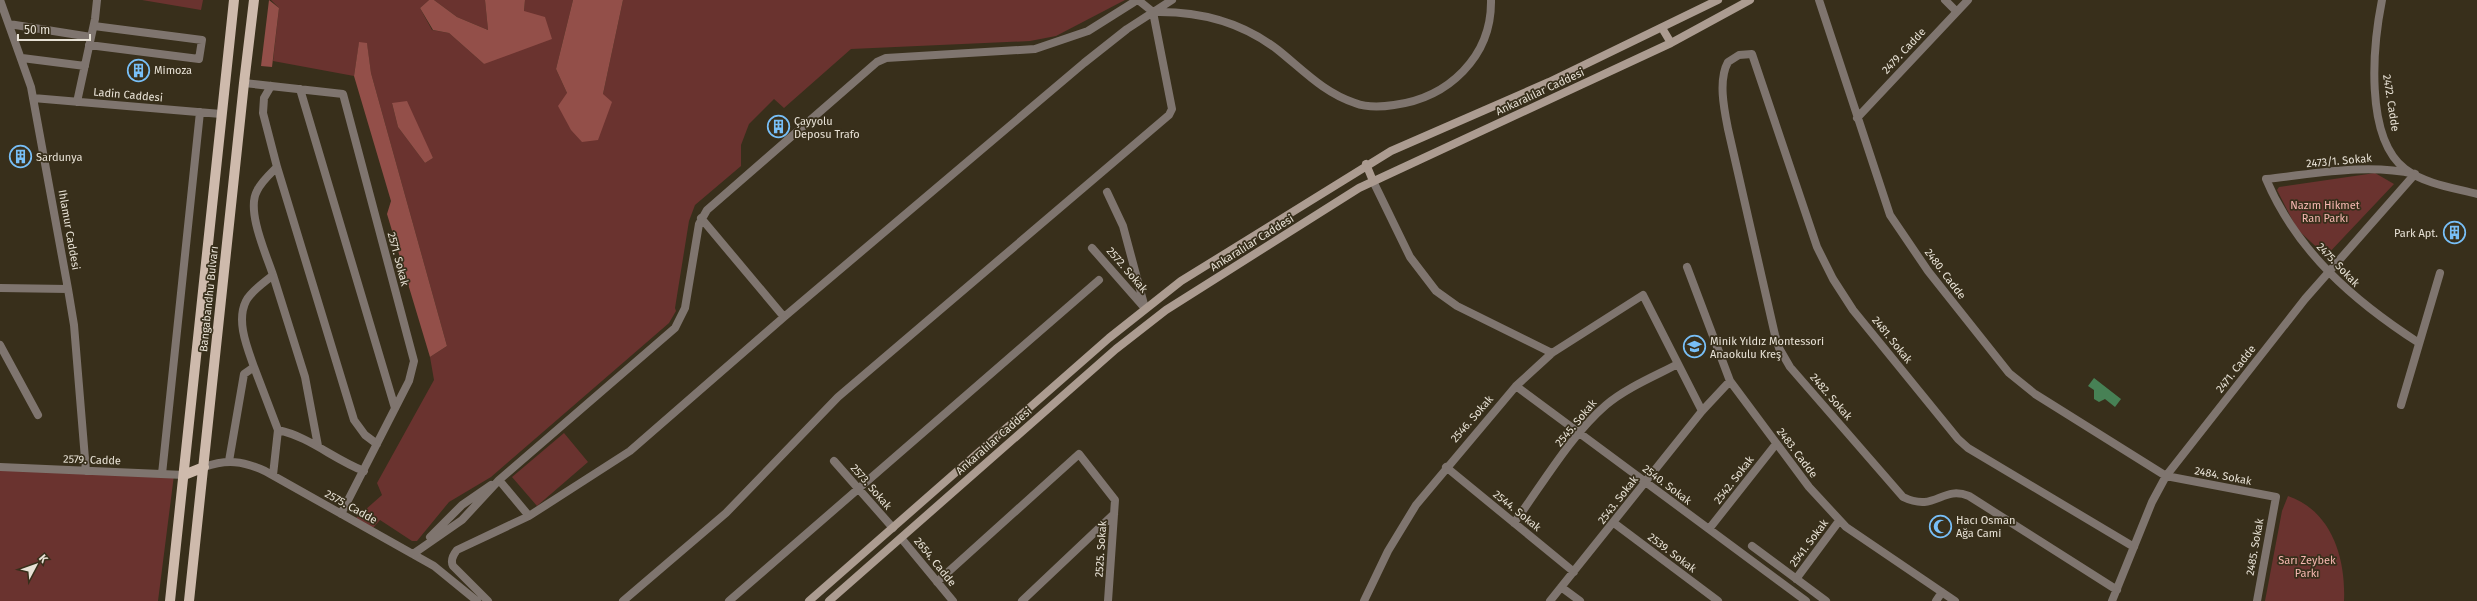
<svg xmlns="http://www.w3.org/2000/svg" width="2477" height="601" viewBox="0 0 2477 601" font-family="'Fira Sans',sans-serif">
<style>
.green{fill:#6a332f;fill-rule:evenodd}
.forest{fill:#934f49}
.water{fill:#478155}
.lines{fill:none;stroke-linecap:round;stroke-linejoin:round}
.minor{stroke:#7f756f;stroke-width:8}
.secondary{stroke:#ac9c91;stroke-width:8}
.primary{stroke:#cebaac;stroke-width:10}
.labels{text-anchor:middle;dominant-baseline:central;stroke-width:3.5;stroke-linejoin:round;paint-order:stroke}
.street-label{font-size:11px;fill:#e8e2d6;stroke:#382f1b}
.poi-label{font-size:11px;fill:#e8e2d6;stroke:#382f1b;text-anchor:start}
.park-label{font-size:11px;fill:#f5b7b0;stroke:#382f1b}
</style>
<rect width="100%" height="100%" fill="#382f1b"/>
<!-- green -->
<path class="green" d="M142,0H203L201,10Z
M271,0H429L420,8L432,30L449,33L484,64L524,11L525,0H573L556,69L567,93L603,94L623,0H1125L1056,36L1030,41L851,49L784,108L774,99L749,124L741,145V166L695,205L689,221L675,308L676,311L669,323L491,477L449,502L417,541H412L380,520L373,528L356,518L382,495L377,483L434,380L430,357L447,346L371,73L367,44L359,43L354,76L273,61L279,8ZM392,103L433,158L425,163L398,127Z
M434,0H485L488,30L457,17Z
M2375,173L2394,184L2326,256L2297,229L2277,190L2279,187Z
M564,433L588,462L537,506L512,477Z
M0,467L174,475L158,601H0Z
M2288,496C2332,511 2346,559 2344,601H2265L2282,511Z"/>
<!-- forest -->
<path class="forest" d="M269,0L279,8L272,67L261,66Z
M429,0H434L457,17L488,30L485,0H525L524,11L545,17L552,39L484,64L449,33L433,30L420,8Z
M573,0H623L603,94L612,102L598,140L582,142L571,130L558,106L567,93L556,69Z
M359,42L367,43L371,73L447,346L430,357L387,214L391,201L354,76Z
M407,101L433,158L425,163L398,127L392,103Z"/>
<!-- water -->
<path class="water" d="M2094,378L2121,399L2115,407L2105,399L2099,402L2094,399V390L2088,386Z"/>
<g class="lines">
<!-- minor -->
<path class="minor" d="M0,0L31,87L68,289L74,325L86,471
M1819,0L1890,215L1928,271L2009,373L2035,394L2166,476L2276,497L2257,601
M1945,0L1956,11
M2382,0C2373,45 2364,137 2405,169C2425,184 2454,188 2477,194
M1154,12C1199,11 1242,22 1278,50C1303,70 1324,93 1355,103C1368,108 1381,107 1394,105C1448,98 1492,57 1491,0
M9,24L91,37
M89,45L199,59L202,40L94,26
M22,58L85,66
M244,83L343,94L414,361L409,381L341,514
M271,86L264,98L263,113L277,167L354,420L365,435L377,444
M300,89L395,408
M33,98L221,114
M77,102L95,19L97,0
M1857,118L1968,0
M2415,174C2366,163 2315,174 2266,179C2297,252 2354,301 2419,343
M1373,181L1410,257L1436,291L1457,306L1552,353
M1107,192L1123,226L1145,308
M1092,248L1143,306
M1687,267L1730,381L1809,487L1846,527L1955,601
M273,275L305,377L318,446
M0,288L68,289
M784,317L1084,63L1127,29L1172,0
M0,345L38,415
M254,367L278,430
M1516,386L1806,601
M2401,405L2440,273
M229,461L244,374L254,367C247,347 236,321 246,301C251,291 265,282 273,275C266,254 246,210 257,191C261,182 270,174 277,167
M834,461L893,528
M0,467L184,475
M204,467C227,459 243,461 265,471L434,566L477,601
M1446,467L1574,572
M162,474L200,112
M273,475L278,430C310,437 333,459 364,471
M529,516L630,451L784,317L701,218
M1514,523C1542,485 1570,436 1606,405C1626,388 1655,376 1678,364
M1614,523L1718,601
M1709,529L1776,444
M430,537L462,505L491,485
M901,538L953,601
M1752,546L1826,601
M413,554L462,520L499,480
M1796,579L1839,521
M937,582L1079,454L1115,500L1108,601
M1561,587L1580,601
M2117,590L1969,496C1941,485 1936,513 1903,497L1790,367L1779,348L1775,335L1728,129C1724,109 1718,80 1728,62L1739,55L1752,54L1817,247L1833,279L1853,310L1958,439L1968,448L2134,547
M488,601L453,566C450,560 453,555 457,550L529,516L499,480L675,328L685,308L699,224L707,210L877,62L886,58L1035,49L1088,31L1134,2L1138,0L1153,12L1172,109L1169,115L838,397L726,513L623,601
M729,601L1099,280
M1022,601L1114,514
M1364,601L1388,551L1416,505L1516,386L1552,353L1643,295L1702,411
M1550,601L1702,411L1730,381
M1936,601L1942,592
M2112,601L2152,502L2166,476L2305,299L2415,174"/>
<!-- secondary -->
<path class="secondary" d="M1662,28L1671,43
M1366,164L1373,181
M809,601L1109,338L1181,281L1391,151L1549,82L1718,0
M829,601L1116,349L1166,310L1359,188L1671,43L1750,0"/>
<!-- primary -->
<path class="primary" d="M184,475L204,467
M170,601L234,0
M189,601L244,83L254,0"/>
</g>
<!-- icons -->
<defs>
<symbol id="building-ring" viewBox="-11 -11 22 22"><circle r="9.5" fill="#382f1b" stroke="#78bff7" stroke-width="1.5"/><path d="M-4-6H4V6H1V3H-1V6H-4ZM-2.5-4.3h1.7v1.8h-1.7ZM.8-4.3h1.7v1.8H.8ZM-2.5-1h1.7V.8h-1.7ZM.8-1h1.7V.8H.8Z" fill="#78bff7"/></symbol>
<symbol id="school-ring" viewBox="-11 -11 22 22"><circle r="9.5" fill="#382f1b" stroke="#78bff7" stroke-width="1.5"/><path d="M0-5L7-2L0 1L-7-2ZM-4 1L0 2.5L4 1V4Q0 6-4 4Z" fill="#78bff7"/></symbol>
<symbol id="mosque-ring" viewBox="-11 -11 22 22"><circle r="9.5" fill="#382f1b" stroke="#78bff7" stroke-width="1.5"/><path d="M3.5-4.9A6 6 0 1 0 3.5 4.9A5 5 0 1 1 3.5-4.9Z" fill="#78bff7"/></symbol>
</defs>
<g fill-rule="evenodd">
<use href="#building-ring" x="126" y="58" width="25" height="25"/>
<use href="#building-ring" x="766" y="114" width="25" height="25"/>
<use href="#building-ring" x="8" y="144" width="25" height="25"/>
<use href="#building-ring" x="2442" y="220" width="25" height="25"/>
<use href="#school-ring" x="1682" y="334" width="25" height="25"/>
<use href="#mosque-ring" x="1928" y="514" width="25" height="25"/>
</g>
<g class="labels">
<!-- street labels -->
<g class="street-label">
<text transform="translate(1904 51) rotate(-47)">2479. Cadde</text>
<text transform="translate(1540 92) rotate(-25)">Ankaralılar Caddesi</text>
<text transform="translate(128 95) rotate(5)">Ladin Caddesi</text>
<text transform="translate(2391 103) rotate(81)">2472. Cadde</text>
<text transform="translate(2339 161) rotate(-5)">2473/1. Sokak</text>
<text transform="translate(69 230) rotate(80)">Ihlamur Caddesi</text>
<text transform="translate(1252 243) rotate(-32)">Ankaralılar Caddesi</text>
<text transform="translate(398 259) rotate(75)">2571. Sokak</text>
<text transform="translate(2338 265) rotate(46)">2475. Sokak</text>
<text transform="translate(1127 270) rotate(49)">2572. Sokak</text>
<text transform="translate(1945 274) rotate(53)">2480. Cadde</text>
<text transform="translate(209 299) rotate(-84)">Bangabandhu Bulvarı</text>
<text transform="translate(1892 340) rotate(51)">2481. Sokak</text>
<text transform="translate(2236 369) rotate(-52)">2471. Cadde</text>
<text transform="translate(1831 397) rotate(49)">2482. Sokak</text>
<text transform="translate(1472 419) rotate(-49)">2546. Sokak</text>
<text transform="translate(1576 423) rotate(-50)">2545. Sokak</text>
<text transform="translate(994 441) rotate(-41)">Ankaralılar Caddesi</text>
<text transform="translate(1797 453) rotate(53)">2483. Cadde</text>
<text transform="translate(92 460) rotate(2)">2579. Cadde</text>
<text transform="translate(2223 476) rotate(11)">2484. Sokak</text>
<text transform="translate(1734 480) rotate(-52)">2542. Sokak</text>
<text transform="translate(1667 485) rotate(37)">2540. Sokak</text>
<text transform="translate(871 487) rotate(49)">2573. Sokak</text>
<text transform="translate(1618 500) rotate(-52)">2543. Sokak</text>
<text transform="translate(351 507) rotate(29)">2575. Cadde</text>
<text transform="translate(1517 511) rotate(39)">2544. Sokak</text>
<text transform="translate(1809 543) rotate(-53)">2541. Sokak</text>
<text transform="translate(2255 547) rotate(-80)">2485. Sokak</text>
<text transform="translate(1101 549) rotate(-86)">2525. Sokak</text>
<text transform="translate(1672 553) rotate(37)">2539. Sokak</text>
<text transform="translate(935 562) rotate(51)">2654. Cadde</text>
</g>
<!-- poi labels -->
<g class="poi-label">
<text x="154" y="70">Mimoza</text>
<text x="794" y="121">Çayyolu<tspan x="794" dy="13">Deposu Trafo</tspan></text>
<text x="36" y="157">Sardunya</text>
<text x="2438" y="233" text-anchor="end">Park Apt.</text>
<text x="1710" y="341">Minik Yıldız Montessori<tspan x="1710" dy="13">Anaokulu Kreş</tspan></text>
<text x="1956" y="520">Hacı Osman<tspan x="1956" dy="13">Ağa Cami</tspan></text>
</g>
<!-- park labels -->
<g class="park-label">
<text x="2325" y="205">Nazım Hikmet<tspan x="2325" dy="13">Ran Parkı</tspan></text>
<text x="2307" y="560">Sarı Zeybek<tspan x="2307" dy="13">Parkı</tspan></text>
</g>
</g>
<!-- north arrow -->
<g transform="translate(36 565) rotate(49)" stroke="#382f1b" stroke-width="3" paint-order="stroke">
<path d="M0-3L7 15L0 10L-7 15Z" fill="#e8e2d6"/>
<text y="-6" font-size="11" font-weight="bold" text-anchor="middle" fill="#e8e2d6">K</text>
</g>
<!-- scale -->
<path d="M18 34v6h72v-6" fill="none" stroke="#e8e2d6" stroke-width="2"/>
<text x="24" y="34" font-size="12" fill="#e8e2d6" stroke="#382f1b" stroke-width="3" paint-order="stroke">50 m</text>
</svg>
